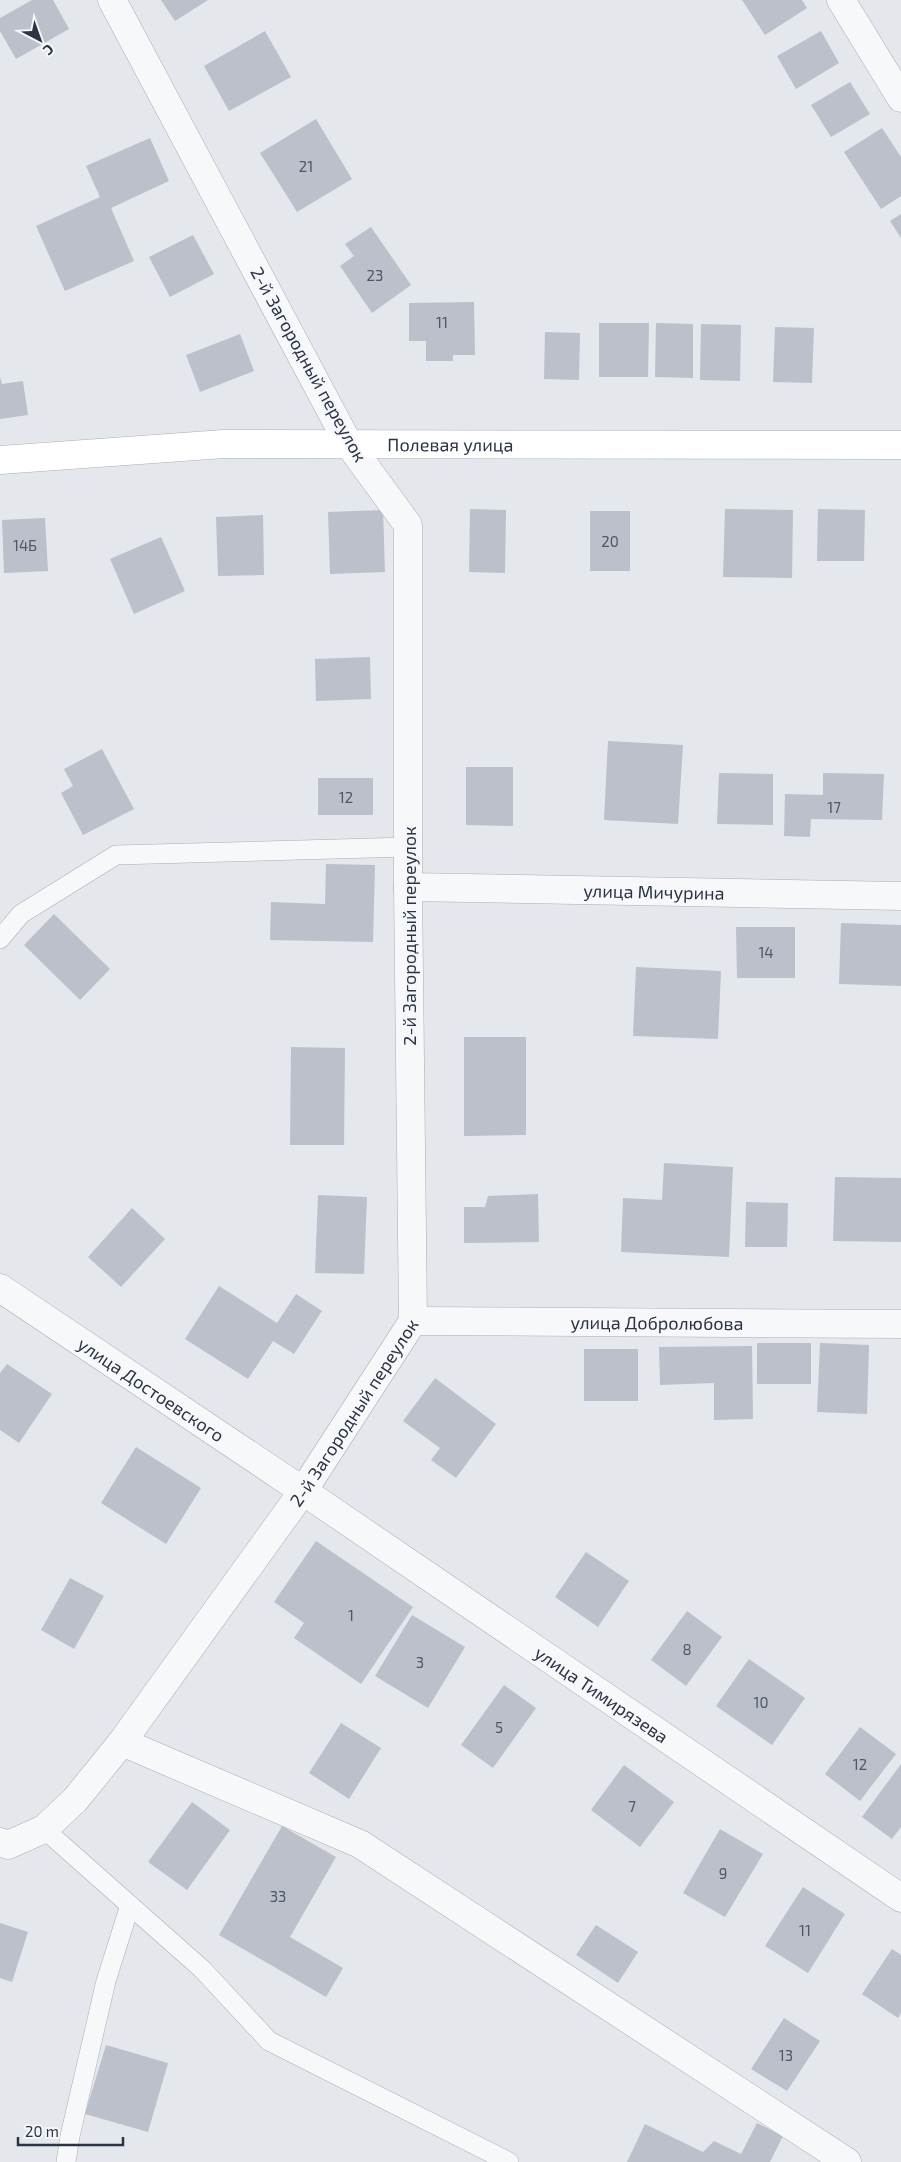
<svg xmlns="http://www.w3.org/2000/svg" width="901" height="2162" viewBox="0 0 901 2162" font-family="'Exo 2',sans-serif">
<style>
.building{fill:#bbc0ca}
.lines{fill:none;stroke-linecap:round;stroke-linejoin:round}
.service-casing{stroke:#a9aeb7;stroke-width:20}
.minor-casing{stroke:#a9aeb7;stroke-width:29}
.secondary-casing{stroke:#a9aeb7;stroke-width:29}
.service{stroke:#f7f8fa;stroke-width:19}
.minor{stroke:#f7f8fa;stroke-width:28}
.secondary{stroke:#fff;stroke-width:28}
.labels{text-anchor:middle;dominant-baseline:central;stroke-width:4;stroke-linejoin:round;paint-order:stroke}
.number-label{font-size:15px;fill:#4f5766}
.street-label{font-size:18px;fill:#2b3445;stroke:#f4f6f9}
</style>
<rect width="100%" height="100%" fill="#e4e7ec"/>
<!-- building -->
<path class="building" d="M32,0H53L69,29L16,59L0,31V18Z
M161,0H208L175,21Z
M742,0H802L807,8L765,35Z
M265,31L291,77L229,111L204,66Z
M821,31L839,63L796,89L777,56Z
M850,82L870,114L831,137L811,105Z
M316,119L352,179L297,212L260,153Z
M882,128L901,157V196L881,209L844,152Z
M150,138L169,181L111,208L134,261L65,291L36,226L100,197L86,166Z
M901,214V238L890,221Z
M371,227L411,285L372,313L340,266L354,256L345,244Z
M193,235L214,274L170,297L149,257Z
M474,302L475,355H453V361H426V341H409V303Z
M599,323H649L648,377H599Z
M656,323L693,324V378L655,377Z
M701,324L741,325L740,381L700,380Z
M775,327L814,328L812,383L773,382Z
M545,332L580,333L579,380L544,379Z
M240,334L254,371L200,392L186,355Z
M0,377L2,384L23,381L28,415L0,419Z
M470,509L506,510L505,573L469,572Z
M725,509L793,510L792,578L723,577Z
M818,509L865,510L864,561H817Z
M383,510L385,572L330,574L328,512Z
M590,511H630V571H590Z
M263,515L264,575L218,576L216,517Z
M45,518L48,571L4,573L2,520Z
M161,537L185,591L134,614L110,559Z
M370,657L371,699L316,701L315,659Z
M608,741L683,745L678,824L604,820Z
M102,749L134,809L83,835L61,793L73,786L64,769Z
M466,767H513V826L466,825Z
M719,773L773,774V825L717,824Z
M823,773L884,774L882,820L811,819L810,837L784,836L785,794L823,795Z
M318,778H373V815H318Z
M326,864L375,865L373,942L270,940L271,902L325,904Z
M54,914L110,969L80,1000L24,945Z
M841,923L901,925V986L839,984Z
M736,927H795V978H737Z
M636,967L721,971L718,1039L633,1036Z
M464,1037H526V1135L464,1136Z
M291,1047L345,1048L344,1145H290Z
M664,1163L733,1167L729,1257L621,1252L623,1198L662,1200Z
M835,1177L901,1178V1242L833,1241Z
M538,1194L539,1242L464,1243V1207H485L488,1196Z
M318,1195L367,1197L364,1274L315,1273Z
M746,1202L788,1203L787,1247H745Z
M132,1208L165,1239L121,1287L88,1257Z
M219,1286L277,1323L296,1294L322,1311L294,1354L273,1341L248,1379L185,1339Z
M757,1343H811V1384H757Z
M820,1343L869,1345L867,1414L817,1412Z
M752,1346L753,1419L714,1420V1383L660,1385L659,1347Z
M584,1349H638V1401H584Z
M7,1364L52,1394L19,1443L0,1430V1373Z
M435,1378L496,1424L456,1478L431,1460L440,1448L403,1421Z
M136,1447L201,1488L166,1544L101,1503Z
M316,1541L413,1607L361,1684L294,1638L304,1623L274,1602Z
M586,1552L629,1581L598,1627L555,1597Z
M70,1578L104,1596L74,1649L41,1630Z
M687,1611L722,1637L686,1686L651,1660Z
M412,1615L465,1647L428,1708L375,1676Z
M749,1659L805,1698L772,1745L716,1706Z
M504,1685L536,1708L493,1768L461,1745Z
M341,1723L381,1748L349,1799L309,1773Z
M860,1727L896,1754L860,1801L825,1774Z
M901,1764V1827L892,1839L862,1817Z
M624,1765L674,1802L640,1847L591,1810Z
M192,1802L230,1830L187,1890L148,1862Z
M282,1826L336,1857L290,1937L343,1968L326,1997L219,1935Z
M720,1829L763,1854L725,1917L683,1893Z
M803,1887L845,1914L808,1973L765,1946Z
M0,1923L28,1932L12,1982L0,1978Z
M596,1925L638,1952L618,1983L576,1955Z
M892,1949L901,1955V2013L898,2018L862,1994Z
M784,2018L820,2041L787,2091L751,2069Z
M106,2045L168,2063L148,2132L85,2114Z
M757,2123L783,2136L770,2162H627L645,2124L703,2152L714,2141L741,2154Z"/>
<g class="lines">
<defs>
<path id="service" d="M0,939L21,914L116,855L408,847
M44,1829L202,1969L269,2041L509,2162
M66,2162L70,2136L106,1981L130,1905"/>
<g id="minor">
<path d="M841,0L901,98"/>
<path id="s1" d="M408,887L901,896"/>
<path id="s2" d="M0,1288L303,1491L901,1898"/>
<path id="s3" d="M413,1321L901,1324"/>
<path d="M122,1742L360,1844L847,2162"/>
<path id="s4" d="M0,1842L8,1845L44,1829L75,1800L122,1742L303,1491L413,1321L408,887V525L348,443L112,0"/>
</g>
<g id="secondary">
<path id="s5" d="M0,460L224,444L901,445"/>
</g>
</defs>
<!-- service casing -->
<use href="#service" class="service-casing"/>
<!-- minor casing -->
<use href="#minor" class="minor-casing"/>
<!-- secondary casing -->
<use href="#secondary" class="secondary-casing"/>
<!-- service -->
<use href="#service" class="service"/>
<!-- minor -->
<use href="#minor" class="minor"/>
<!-- secondary -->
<use href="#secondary" class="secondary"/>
</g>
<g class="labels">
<!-- number labels -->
<g class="number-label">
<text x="306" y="166">21</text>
<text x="375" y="275">23</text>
<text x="442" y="322">11</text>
<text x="610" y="541">20</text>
<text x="25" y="545">14Б</text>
<text x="346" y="797">12</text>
<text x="834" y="807">17</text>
<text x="766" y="952">14</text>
<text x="351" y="1615">1</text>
<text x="687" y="1649">8</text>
<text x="420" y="1662">3</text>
<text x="761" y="1702">10</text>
<text x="499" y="1727">5</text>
<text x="860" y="1764">12</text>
<text x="632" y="1806">7</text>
<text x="723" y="1873">9</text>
<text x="278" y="1896">33</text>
<text x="805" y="1930">11</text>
<text x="786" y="2055">13</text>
</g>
<!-- street labels -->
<g class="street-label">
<text transform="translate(309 364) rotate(61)">2-й Загородный переулок</text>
<text stroke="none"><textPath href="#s5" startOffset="451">Полевая улица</textPath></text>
<text stroke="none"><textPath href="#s1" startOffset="246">улица Мичурина</textPath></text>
<text transform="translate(409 936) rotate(-90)">2-й Загородный переулок</text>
<text stroke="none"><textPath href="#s3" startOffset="244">улица Добролюбова</textPath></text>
<text stroke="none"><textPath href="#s2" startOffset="182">улица Достоевского</textPath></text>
<text stroke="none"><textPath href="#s4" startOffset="568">2-й Загородный переулок</textPath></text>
<text stroke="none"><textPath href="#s2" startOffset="726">улица Тимирязева</textPath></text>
</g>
</g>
<!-- north arrow -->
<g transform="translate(40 40) rotate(139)" stroke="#f4f6f9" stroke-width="4" paint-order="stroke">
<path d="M0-4L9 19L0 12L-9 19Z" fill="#2b3445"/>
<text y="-8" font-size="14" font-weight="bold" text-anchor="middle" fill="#2b3445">С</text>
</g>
<!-- scale -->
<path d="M18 2137v8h105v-8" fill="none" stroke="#2b3445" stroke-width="2.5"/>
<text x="25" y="2137" font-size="15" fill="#2b3445" stroke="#f4f6f9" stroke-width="4" paint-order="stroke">20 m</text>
</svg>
